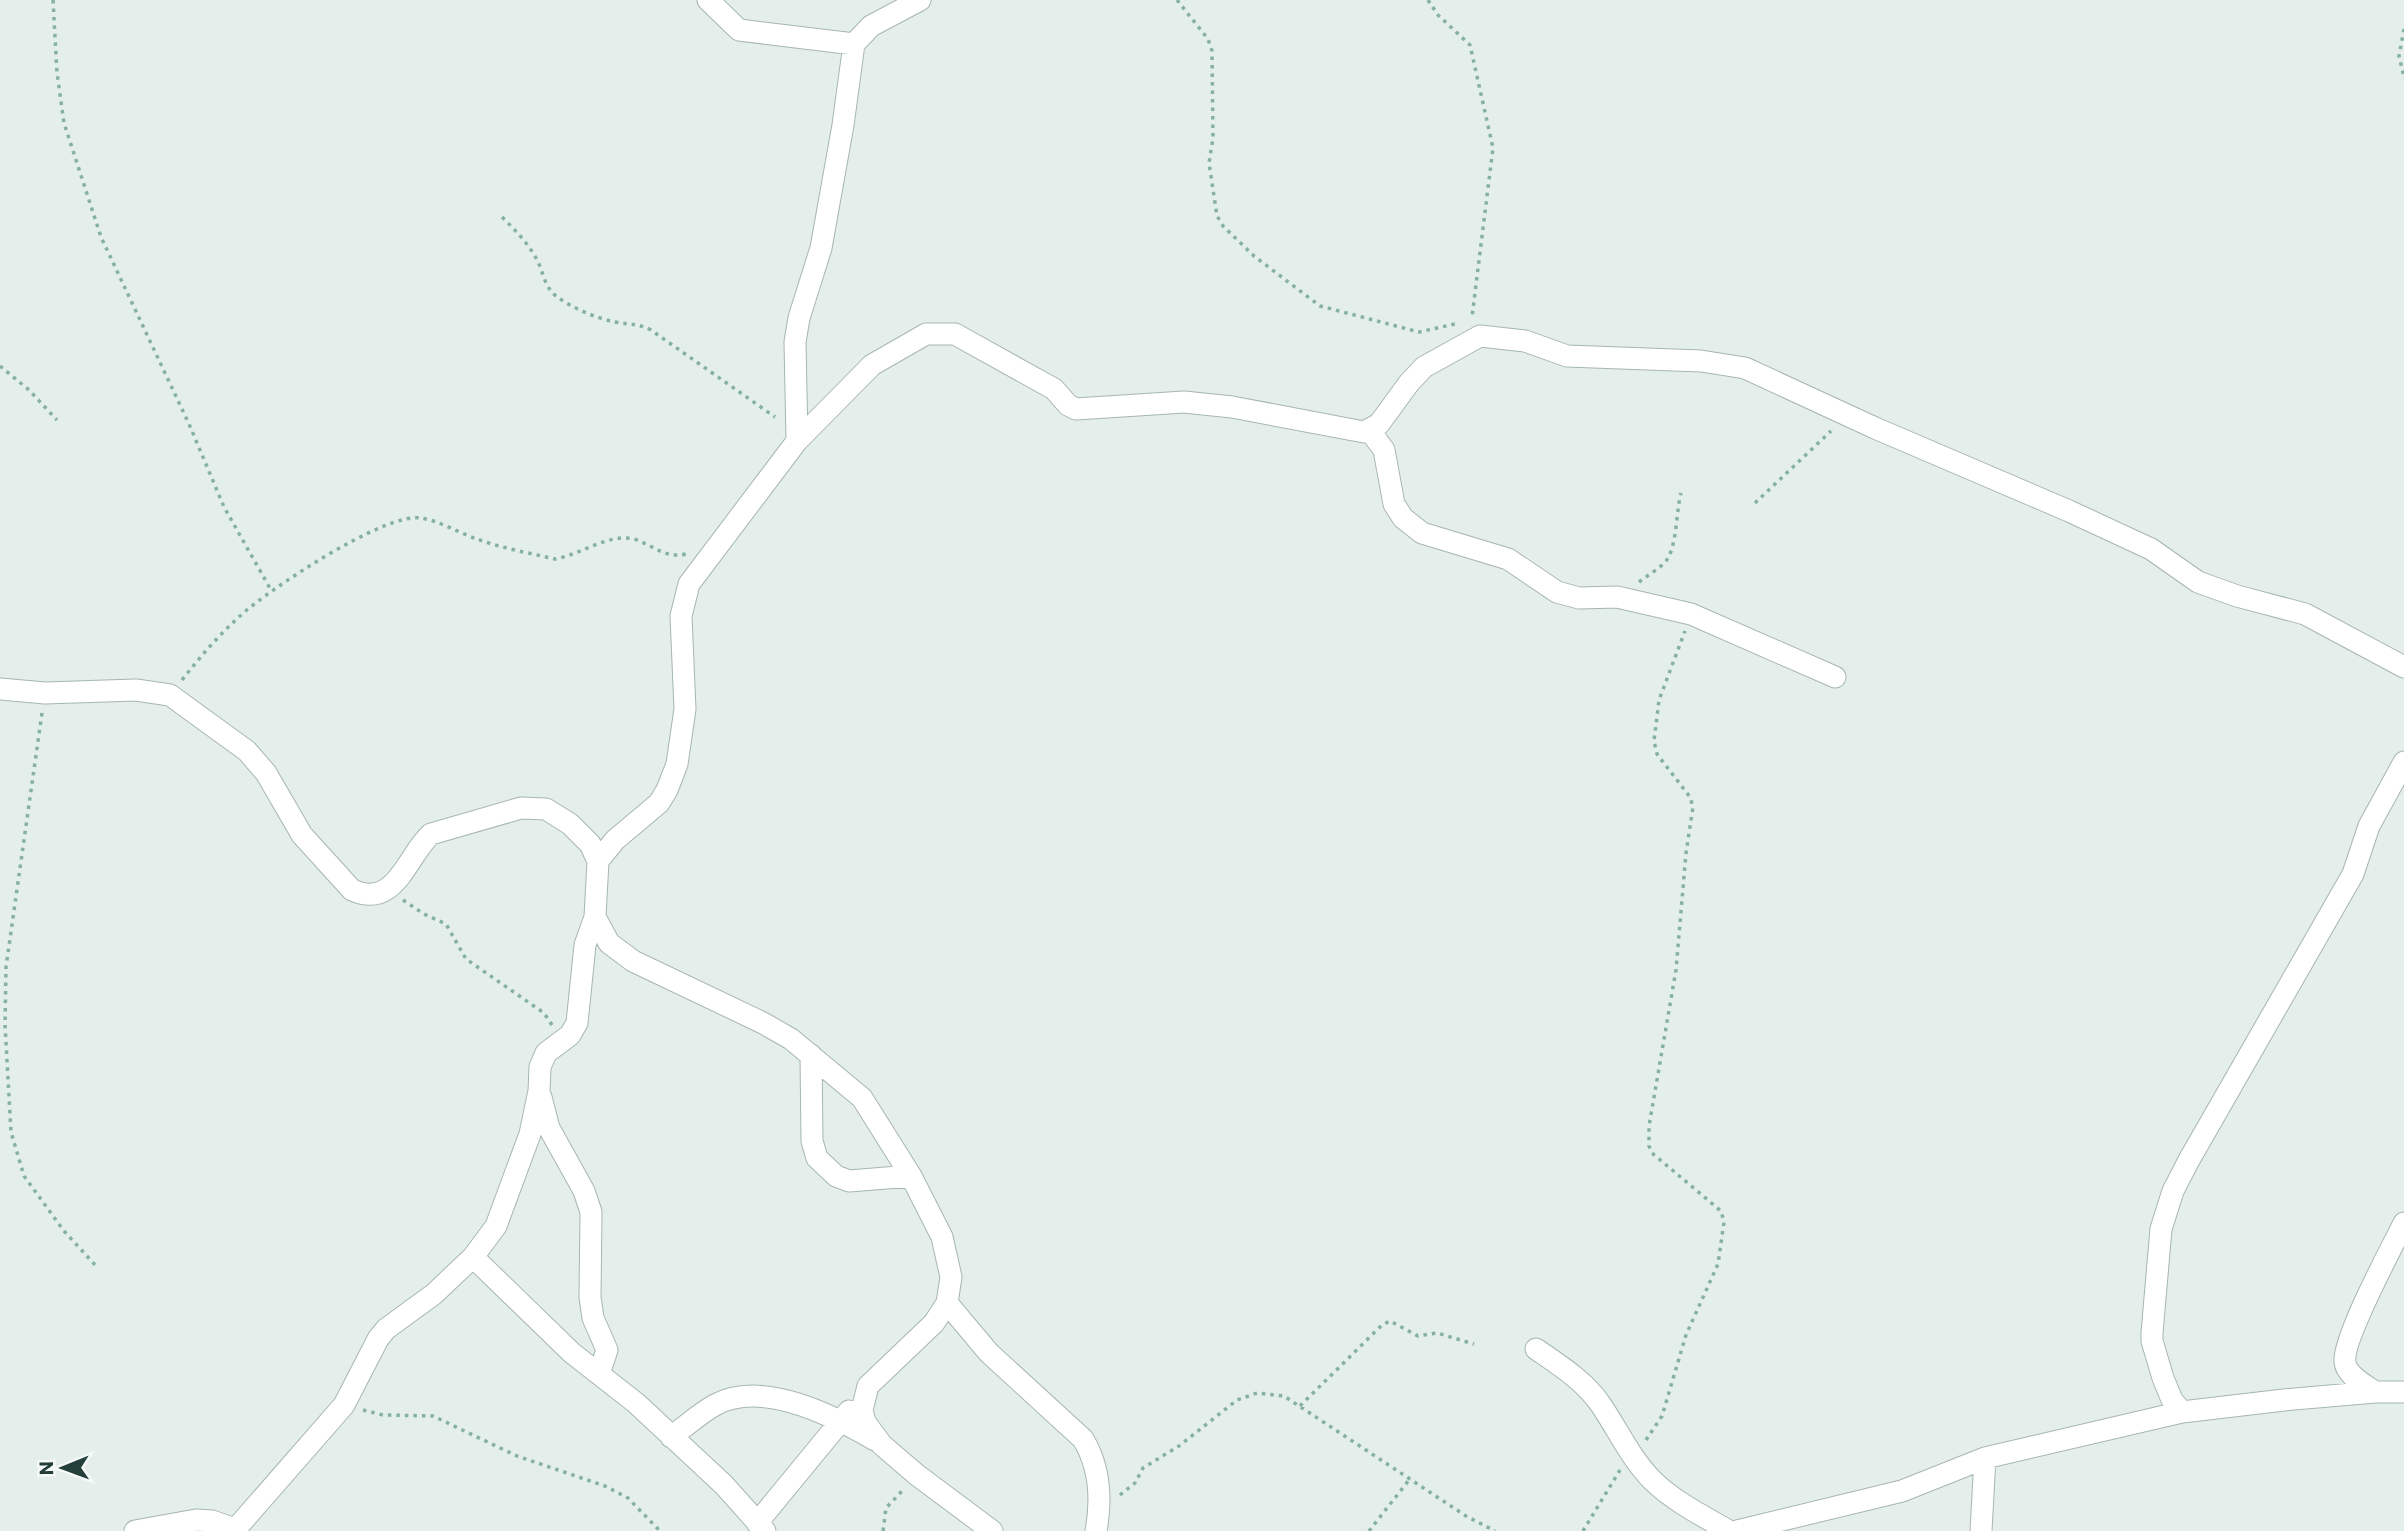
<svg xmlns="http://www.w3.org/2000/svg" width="2404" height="1531" viewBox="0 0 2404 1531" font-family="Commissioner,sans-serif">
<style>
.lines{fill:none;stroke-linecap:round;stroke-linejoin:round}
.street-casing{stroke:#a7b6b2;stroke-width:23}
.path{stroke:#85b0a6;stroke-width:3.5;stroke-dasharray:3.5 5;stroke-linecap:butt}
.street{stroke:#fff;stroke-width:21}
</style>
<rect width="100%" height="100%" fill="#e4eeea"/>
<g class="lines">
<defs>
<path id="street" d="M708,0L739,30L854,44
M1370,431L1384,450L1394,504L1403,518L1422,533L1508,559L1557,592L1579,598L1617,597L1691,614L1835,677
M797,441L795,342L799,318L821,248L843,125L854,44L871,26L920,0
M0,689L45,693L136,690L170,695L247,751L266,773L302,835L352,890C396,910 407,855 431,834L521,808L546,809L570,824L590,844L598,861L595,917L609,943L633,961L763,1023L791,1039L862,1098L911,1176L942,1237L951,1277L947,1303L934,1323L868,1386L862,1410L865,1422L882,1445L917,1475L992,1531
M598,861L615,840L659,803L667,790L677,764L685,709L681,616L689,584L797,441L872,365L926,334H955L1054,389L1068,405L1076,409L1184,402L1232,407L1364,432L1379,424L1409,383L1424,367L1480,336L1525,341L1567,356L1701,361L1745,368L1875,428L2069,511L2151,549L2198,582L2237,596L2305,614L2404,667
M811,1055L812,1141L817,1158L836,1176L849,1181L911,1176
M541,1097L549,1128L584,1191L591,1212L590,1297L593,1318L607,1350L599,1374
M473,1257L572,1353L636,1403L724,1485L765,1531
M947,1303L989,1353L1083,1439C1100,1467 1102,1498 1096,1531
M1536,1349C1559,1365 1585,1381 1601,1405C1618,1430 1631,1459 1653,1481C1675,1502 1703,1516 1729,1531
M2375,1392C2365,1385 2346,1375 2345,1362C2342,1340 2392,1247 2404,1223
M2182,1412L2172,1400L2163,1378L2152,1341V1333L2161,1229L2173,1191L2189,1160L2353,874L2369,826L2404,762
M671,1437C685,1427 700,1413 715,1405C762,1379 834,1416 875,1440
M757,1523L849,1411
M135,1531L196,1520L212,1521L235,1529
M234,1531L344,1405L378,1339L386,1329L434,1294L473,1257L496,1226L530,1134L539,1091L540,1067L546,1053L570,1035L577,1023L585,945L595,917
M1737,1531L1902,1491L1985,1458L2182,1412L2284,1400L2375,1392H2404
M1981,1531L1985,1458"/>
</defs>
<!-- street casing -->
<use href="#street" class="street-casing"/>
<!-- path -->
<path class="path" d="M53,0L57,73L64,123L101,237L189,424L224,507L271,590
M1177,0L1208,39L1212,51L1213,138L1209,163L1217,216L1223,226L1254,256L1320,306L1419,332L1455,324
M1428,0L1438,15L1470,45L1493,148L1472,317
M2404,29L2399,56L2404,77
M502,217C515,230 527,242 536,258C543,270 544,287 556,296C572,308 596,318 615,322C630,325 637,323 651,330L775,417
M0,366L29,390L57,420
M1755,503L1831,431
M1639,582C1648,575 1659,569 1666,561C1677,547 1676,512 1681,493
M182,680C200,657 218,636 240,616C268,590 385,512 421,518C440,521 459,533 477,539C501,548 529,553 555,559C580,555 608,533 634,539C653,545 665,559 686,554
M42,713L6,967L5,1025L11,1132L24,1176L64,1231L97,1267
M403,900L424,914L446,924L466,959L544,1013L552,1025
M1300,1406L1382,1325L1390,1321L1418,1336L1437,1333L1474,1344
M363,1410L383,1415L433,1416L517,1456L605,1486L628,1498L660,1531
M1646,1440L1662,1416L1686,1335L1718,1264L1724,1222L1721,1211L1652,1153L1649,1146V1126L1676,970L1686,853L1693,807L1690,797L1657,754L1654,741L1659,700L1685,631
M1120,1495L1135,1483L1143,1468L1179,1446L1237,1400L1257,1393L1284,1396L1466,1516L1495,1531
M883,1531L886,1508L902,1491
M1369,1531L1409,1480
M1583,1531L1620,1470"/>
<!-- street -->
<use href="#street" class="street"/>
</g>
<!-- north arrow -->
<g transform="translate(63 1468) rotate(269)" stroke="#f5faf8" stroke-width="5" paint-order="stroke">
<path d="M0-5L12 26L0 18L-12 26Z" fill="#243f3a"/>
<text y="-10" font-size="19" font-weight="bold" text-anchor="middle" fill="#243f3a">N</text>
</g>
</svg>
